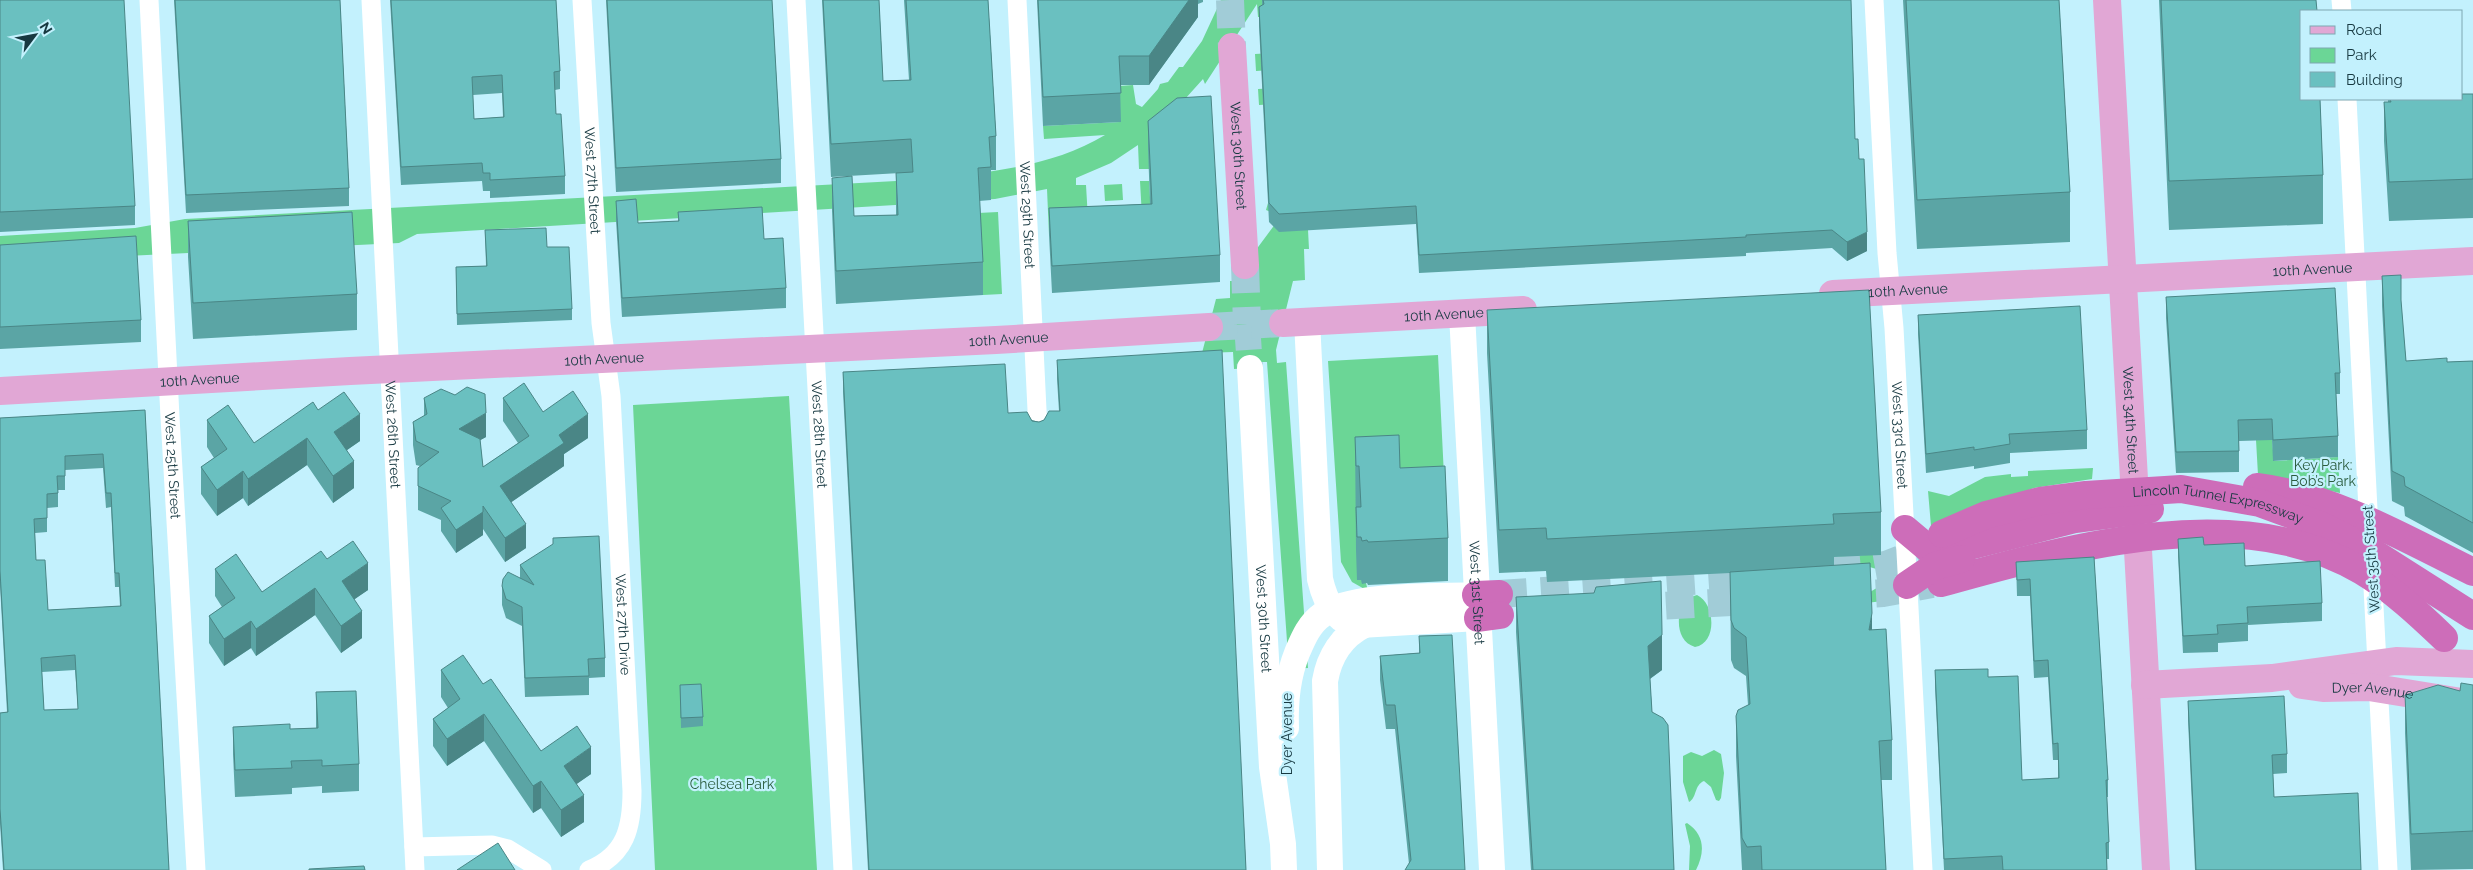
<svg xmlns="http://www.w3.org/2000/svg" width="2473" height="870" viewBox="0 0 2473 870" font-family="Raleway,sans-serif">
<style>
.green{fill:#6bd696}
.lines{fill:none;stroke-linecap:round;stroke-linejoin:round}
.secondary-tunnel{stroke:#a1ccd7;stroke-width:26;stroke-dasharray:26 13;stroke-linecap:butt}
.primary-tunnel{stroke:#a1ccd7;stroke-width:28;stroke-dasharray:28 14;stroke-linecap:butt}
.highway-tunnel{stroke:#a1ccd7;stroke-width:28;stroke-dasharray:28 14;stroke-linecap:butt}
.street{stroke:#fff;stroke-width:19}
.secondary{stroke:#fff;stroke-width:26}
.primary{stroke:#e1a7d5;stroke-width:28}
.highway{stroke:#cd6db9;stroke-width:28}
.wall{fill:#5ba5a5;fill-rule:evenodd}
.shaded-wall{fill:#4a8686}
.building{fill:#6ac0c0;stroke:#4a8686;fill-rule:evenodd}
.labels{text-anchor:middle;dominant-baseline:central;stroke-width:4.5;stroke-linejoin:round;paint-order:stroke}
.street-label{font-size:14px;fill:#173941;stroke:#c3f1fd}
.park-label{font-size:14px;fill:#2b5c3e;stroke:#c3f1fd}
</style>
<rect width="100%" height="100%" fill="#c3f1fd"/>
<!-- green -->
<path class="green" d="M1221,0H1296L1309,249H1304L1305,280L1293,281L1276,350L1277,363L1286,362L1308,668L1289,669L1267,362H1262V367L1234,369L1233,352L1202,353L1216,299L1230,298V281H1233L1281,216L1266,210L1270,196L1275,104L1259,105L1258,89L1275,88L1274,70L1256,71L1255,54L1273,53L1271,17H1258L1257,4L1205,84L1203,79L1185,99L1149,169H1139L1138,145L1111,163L1076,178V185H1086L1088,219L1142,217L1140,181H1149L1152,231L1049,235L1047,189L995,199L417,234L399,243L0,262V236L135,228L185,219L933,179C991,172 1054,166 1105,135L1044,139L1043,126L1120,122L1119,86L1133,85L1136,104L1142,107L1158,89L1160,84L1168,82L1179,67H1183L1202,41Z
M1122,184L1123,200L1105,201L1104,185Z
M998,212L1002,294L983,295L978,213Z
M1438,355L1444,476L1361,580L1366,583L1368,591L1352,582L1341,562L1328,361Z
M789,396L817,870H655L633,405Z
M2256,440H2272L2274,461L2338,457L2340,493L2258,475Z
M2093,468L2092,479L2034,488L1931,526L1928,491L1949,496L1985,477L2011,474V477L2028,476V471Z
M1881,554L1880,570L1859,564H1834L1833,557Z
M1880,586L1883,588V601L1866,603L1870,592Z
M1697,595C1715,603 1718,643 1695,647C1675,641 1676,614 1685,599Z
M1714,750L1721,754L1724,773L1721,798L1719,801L1716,800L1711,787L1704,781C1694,785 1697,798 1689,802L1683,782V756L1691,752L1702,756Z
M1687,823C1705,835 1705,852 1696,870H1689L1690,846L1685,824Z"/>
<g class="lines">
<!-- secondary-tunnel -->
<path class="secondary-tunnel" d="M1247,324L1250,368"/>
<!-- primary-tunnel -->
<path class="primary-tunnel" d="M1230,0L1232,47
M1245,265L1247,324
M1209,327L1283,323"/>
<!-- highway-tunnel -->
<path class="highway-tunnel" d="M1833,571C1877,568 1890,569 1928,543
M1499,594L1767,576
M1834,596L1883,593L1932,584
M1624,608L1766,600"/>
<!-- street -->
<g class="street">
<path id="s1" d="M149,0L170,417L196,870"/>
<path id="s2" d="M371,0L415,870"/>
<path id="s3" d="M582,0L601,323L611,396L632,791C632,827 626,855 589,870"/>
<path id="s4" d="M796,0L843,870"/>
<path id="s5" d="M1017,0L1038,430"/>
<path id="s6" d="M1874,0L1887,253L1894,328L1923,870"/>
<path d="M2341,0L2342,11"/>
<path d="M2347,99L2369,529"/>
<path d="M2372,569L2388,870"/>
<path d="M414,847L492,845L508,849L542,870"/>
</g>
<!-- secondary -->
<g class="secondary">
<path id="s7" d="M1462,314L1492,870"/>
<path d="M1307,321L1320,579C1325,601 1335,623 1360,625L1478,618"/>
<path id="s8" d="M1250,368L1272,767L1283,844L1284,870"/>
<path d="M1286,728C1285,702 1287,678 1297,653C1303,639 1309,624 1322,615C1350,593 1439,597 1476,595"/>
<path d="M1330,870L1325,681C1329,657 1342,636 1364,625"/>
</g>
<!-- primary -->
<g class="primary">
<path id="s9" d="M2107,0L2156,870"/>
<path id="s10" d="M1232,47L1245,265"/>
<path id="s11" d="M1833,294L2473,261"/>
<path id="s12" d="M1283,323L1523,310"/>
<path id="s13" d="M0,391L350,371L996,340L1209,327"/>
<path d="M2145,685L2272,678L2396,661L2473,664"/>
<path id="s14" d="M2302,685L2323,688L2369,687L2473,704"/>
</g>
<!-- highway -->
<g class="highway">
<path d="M2257,487C2335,497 2404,538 2473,572"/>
<path d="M1905,529L1930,550L1946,552L2075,519L2150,509"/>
<path id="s15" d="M1942,534L1986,515L2040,501L2086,495L2181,489L2260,503L2322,526L2363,546L2473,616"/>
<path d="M1941,583C2067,548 2240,498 2362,571C2392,589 2419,614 2444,638"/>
<path d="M1907,585L1935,566L1961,559"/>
<path d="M1476,595L1499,594"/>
<path d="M1478,618L1500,615"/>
</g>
</g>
<!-- wall -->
<path class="wall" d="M0,0L135,206V225L0,232Z
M174,0H340L349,188V206L186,213Z
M390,0H556L560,71V89L555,90L556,114L565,176V194L490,198V191H483L482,181L401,185ZM502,93L503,117L474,119L473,95Z
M606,0H772L781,159V183L616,192Z
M822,0H879L883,81L909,80L904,0H988L996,136V170H991V200L979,201L983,262V295L836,304L832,211V178L854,216L896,215V173H900L831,177Z
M1037,0H1203V2L1198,4V17L1149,85H1120L1121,122L1043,126Z
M1262,0H1851L1855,139L1859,159L1867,251L1847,261L1832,248L1746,253V256L1419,273L1416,224L1279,232L1269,222L1259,26V7L1262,5Z
M1903,0H2059L2070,192V242L1917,249Z
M2159,0H2316L2323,175V224L2169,230Z
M2473,94V218L2389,221L2384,141V102H2388V99H2462Z
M1148,121L1220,255V282L1052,293L1049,235V208L1150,204L1148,148Z
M616,201L638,223L678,221V212L764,239L786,288V308L622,317L616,220Z
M188,221L357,294V330L193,339L188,257Z
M485,230L547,247L572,309V320L457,325L456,267L486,266Z
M0,245L141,320V342L0,349Z
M2382,276L2401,306L2406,361L2447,362L2473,361V553L2405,516L2404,507L2392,501L2382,306Z
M2166,297L2340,373V394H2336L2338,436V457L2273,461L2272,440L2239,441V472L2176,473L2166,318Z
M1487,310L1881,512V555L1834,557V566L1872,630L1892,740V780H1881L1886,870H1742L1736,756V716L1748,705L1746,676L1734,668L1731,660L1730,573L1547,582L1546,571L1499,573L1487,353Z
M1918,315L2087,430V449L2010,453V463L1974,469V466L1926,473L1918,334Z
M1057,360L1244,826L1246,870H868L843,392V372L1008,413L1039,422L1044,420L1059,411L1057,379Z
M424,398L486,437L480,440L483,467L518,443L503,421V398L543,412L588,438L564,454V466L511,502L526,548L505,562L483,529V535L456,553L441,531V520L418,510V468L420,466L416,465L413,445V422L424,416Z
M145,410L169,870H3L0,823V713L7,712L0,585V418ZM103,468L106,508L111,507L115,587H119L120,606L48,610L36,560L35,533L47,532V508L58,507V490H65V470ZM75,670L78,709L44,710L42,672Z
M318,410L360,441L347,450L354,488L333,503L307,465L248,506L243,498L217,516L201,494V467L214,458L207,447V420L254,443Z
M1355,437L1400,468L1448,538V581L1368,585L1367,583L1362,584L1361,580H1357L1356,550Z
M2178,539L2204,545L2322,603V621L2248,625V641L2218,643V652L2183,653L2178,556Z
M2094,557L2108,780V797H2107L2109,842V859H2107V870H1944L1935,687V670L1988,677L2022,780L2058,778V760H2053L2048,677L2034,678L2030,596H2017L2016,562Z
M327,559L368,590L354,599L362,638L341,653L315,615L256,656L251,648L224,666L209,643V616L222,607L215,596V569L262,592Z
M520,565L605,658V677L589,678V695L525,697L522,626L506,618L502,605V586L520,578Z
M1516,597L1662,666V670L1650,679L1652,712L1674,870H1531L1516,632Z
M1419,636L1465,870L1409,864L1395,729H1386L1380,680V656L1419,653Z
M441,670L483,684L541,751L591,774L576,784L584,822L561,837L541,808L533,813L484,741L447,766L433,746V719L448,708L441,697Z
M680,685L703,717V726L681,728Z
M2473,685V869L2411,870L2405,733V695L2460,691Z
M316,692L359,764V791L322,793V786L292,788V794L235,797L233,754V727L290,729L316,728Z
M2188,701L2287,754V773L2273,774L2274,797L2361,870H2195L2188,720Z"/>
<!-- shaded-wall -->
<path class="shaded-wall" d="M1189,0H1198V17L1149,85V56Z
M1867,232V251L1847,261V242Z
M486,413V437L459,452V429Z
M360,414V441L334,459V432Z
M588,414V438L564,454V466L500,510V486L559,435Z
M307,438V465L248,506V479Z
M354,461V488L333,503V476Z
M243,471V498L217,516V490Z
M483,506V535L456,553V530Z
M526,524V548L505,562V538Z
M368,563V590L342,608V581Z
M315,588V615L256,656V629Z
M362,611V638L341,653V626Z
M1872,613V652L1869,630Z
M251,621V648L224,666V639Z
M1662,631V670L1648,680V646Z
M484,714V741L447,766V739Z
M591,747V774L564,793V766Z
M541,781V808L533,813V786Z
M584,795V822L561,837V810Z"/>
<!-- building -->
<path class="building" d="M0,0H124L135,206L0,212Z
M175,0H340L349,188L186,195Z
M391,0H556L560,71L554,72L556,114H561L565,176L490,180V173H483L482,163L401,167ZM502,75L504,117L474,119L472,77Z
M607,0H772L781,159L616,168Z
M823,0H879L883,81L911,80L906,0H988L996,136L989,137L991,167L978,168L983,262L836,271L832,178L852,176L854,216L898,215L896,173L913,172L911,139L831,144Z
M1038,0H1189L1149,56H1119L1121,93L1043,97Z
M1263,0H1851L1855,139H1858L1859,159H1864L1867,232L1847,242L1832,230L1746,235V237L1419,255L1416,206L1279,214L1269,203L1259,7L1264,4Z
M1906,0H2059L2070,192L1917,200Z
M2161,0H2316L2317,11H2302V99H2320L2323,175L2169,181Z
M2462,94H2473V179L2389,182L2384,102H2391L2390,99H2462Z
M1211,96L1220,255L1052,266L1049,208L1152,204L1148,121L1177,98Z
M636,199L638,223L679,221L678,212L762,207L764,239L783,238L786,288L622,298L616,201Z
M352,212L357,294L193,303L188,221Z
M546,228L547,247H569L572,309L457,314L456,267L487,266L485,230Z
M136,236L141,320L0,327V245Z
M2401,275V300L2406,361L2447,358V362L2473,361V523L2405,486L2404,477L2392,471L2382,276Z
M2335,288L2340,373H2335L2338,436L2273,440L2272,419L2238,420L2239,451L2176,452L2166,297Z
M1869,290L1881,512L1833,514L1834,524L1547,539L1546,528L1499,530L1487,310Z
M2080,306L2087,430L2009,434L2010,444L1974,450V447L1926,454L1918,315Z
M1222,350L1246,870H869L843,372L1005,364L1008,413L1027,412L1032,421L1039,422L1044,420L1049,411H1060L1057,360Z
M524,383L543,412L573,391L588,414L559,435L564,443L500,486L526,524L505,538L483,506V512L456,530L441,508L451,501L418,486V468L439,452L416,441L413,422L427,414L424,398L441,389L455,395L467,387L485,394L486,413L459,429L480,439L483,467L529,436L503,398Z
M344,392L360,414L334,432L354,461L333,476L307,438L248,479L243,471L217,490L201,467L227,449L207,420L228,405L254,443L313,402L318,410Z
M145,410L169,870H4L0,809V713L8,712L0,571V418ZM103,454L106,493H111L115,573H119L121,606L48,610L45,560H36L34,519L47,518V494L58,493L57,476H65V456ZM75,655L78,709L44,710L41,658Z
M1399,435L1400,468L1445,466L1448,538L1368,542L1367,540L1362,541L1361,537H1357L1356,507H1361L1359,466H1356L1355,437Z
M599,536L605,658L588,659L589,676L525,678L522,607L506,599L502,586L503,579L508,572L534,585L520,565L553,544V538Z
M2203,537L2204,545L2244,543L2245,566L2320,561L2322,603L2247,607L2248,623L2217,625L2218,634L2183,636L2178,539Z
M353,541L368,563L342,581L362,611L341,626L315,588L256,629L251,621L224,639L209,616L235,598L215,569L236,554L262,592L321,551L327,559Z
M2094,557L2108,780H2106L2109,842L2106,843L2107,870H2003L2002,856L1944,859L1935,670L1988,669V677L2018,676L2022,780L2059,778L2058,743L2053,744L2048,660L2034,661L2030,579L2017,580L2016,562Z
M1870,563L1872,613L1869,630L1886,629L1892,740L1879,741L1886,870H1762L1761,846L1747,847L1742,838L1736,716L1738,710L1750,704L1746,637L1734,628L1731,620L1730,572Z
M1661,581L1662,631V635L1648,646L1652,712L1663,718L1668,725L1674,870H1533L1516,597L1594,593L1596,587Z
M1452,635L1465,870H1405L1411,860L1395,705H1386L1380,656L1420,653L1419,636Z
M463,655L483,684L491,679L541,751L577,726L591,747L564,766L584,795L561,810L541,781L533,786L484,714L447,739L433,719L460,699L441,670Z
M2461,683L2473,685V831L2411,834L2405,695L2438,685L2460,691Z
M701,684L703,717L681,718L680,685Z
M356,691L359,764L322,766V760L291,761L292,768L235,770L233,727L290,724V729L318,728L316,692Z
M2284,696L2287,754L2272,755L2274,797L2358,793L2361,870H2196L2188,701Z
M498,843L515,870H457Z
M364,866L365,870H309V869Z"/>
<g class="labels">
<!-- street labels -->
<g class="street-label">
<text stroke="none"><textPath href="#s10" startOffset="109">West 30th Street</textPath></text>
<text stroke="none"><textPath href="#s3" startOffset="181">West 27th Street</textPath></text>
<text stroke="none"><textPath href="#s5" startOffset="215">West 29th Street</textPath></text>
<text stroke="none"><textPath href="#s11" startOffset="480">10th Avenue</textPath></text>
<text stroke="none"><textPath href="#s11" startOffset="75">10th Avenue</textPath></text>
<text stroke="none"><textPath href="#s12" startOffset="161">10th Avenue</textPath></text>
<text stroke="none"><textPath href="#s13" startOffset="1010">10th Avenue</textPath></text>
<text stroke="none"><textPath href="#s13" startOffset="605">10th Avenue</textPath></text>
<text stroke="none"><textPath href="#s13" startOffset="200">10th Avenue</textPath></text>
<text stroke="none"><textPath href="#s9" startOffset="421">West 34th Street</textPath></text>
<text stroke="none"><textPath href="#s2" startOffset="435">West 26th Street</textPath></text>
<text stroke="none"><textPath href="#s4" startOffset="435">West 28th Street</textPath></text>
<text stroke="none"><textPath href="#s6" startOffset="436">West 33rd Street</textPath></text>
<text stroke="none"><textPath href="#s1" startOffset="466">West 25th Street</textPath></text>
<text stroke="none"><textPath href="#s15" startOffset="284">Lincoln Tunnel Expressway</textPath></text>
<text transform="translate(2371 559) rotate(-94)">West 35th Street</text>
<text stroke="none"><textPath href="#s7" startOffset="279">West 31st Street</textPath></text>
<text stroke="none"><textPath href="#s8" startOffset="251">West 30th Street</textPath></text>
<text stroke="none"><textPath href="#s3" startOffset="626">West 27th Drive</textPath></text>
<text stroke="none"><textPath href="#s14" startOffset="71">Dyer Avenue</textPath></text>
<text transform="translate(1287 734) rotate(-90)">Dyer Avenue</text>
</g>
<!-- park labels -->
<g class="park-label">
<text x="2323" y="465">Key Park:<tspan x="2323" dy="16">Bob’s Park</tspan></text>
<text x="732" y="784">Chelsea Park</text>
</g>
</g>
<!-- legend -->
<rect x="2300" y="10" width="162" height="90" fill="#c3f1fd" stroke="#7ea7b2"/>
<rect x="2310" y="26" width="25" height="8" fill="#e1a7d5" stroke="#7ea7b2"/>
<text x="2346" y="35" font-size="15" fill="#173941">Road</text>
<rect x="2310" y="48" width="25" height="15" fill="#6bd696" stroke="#7ea7b2"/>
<text x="2346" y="60" font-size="15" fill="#173941">Park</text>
<rect x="2310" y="72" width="25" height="15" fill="#6ac0c0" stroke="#7ea7b2"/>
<text x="2346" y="85" font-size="15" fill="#173941">Building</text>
<!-- north arrow -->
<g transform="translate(35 35) rotate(58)" stroke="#c3f1fd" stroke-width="4" paint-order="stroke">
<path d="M0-4L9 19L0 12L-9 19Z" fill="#173941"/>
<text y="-8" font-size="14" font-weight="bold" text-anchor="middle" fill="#173941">N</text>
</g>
</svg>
